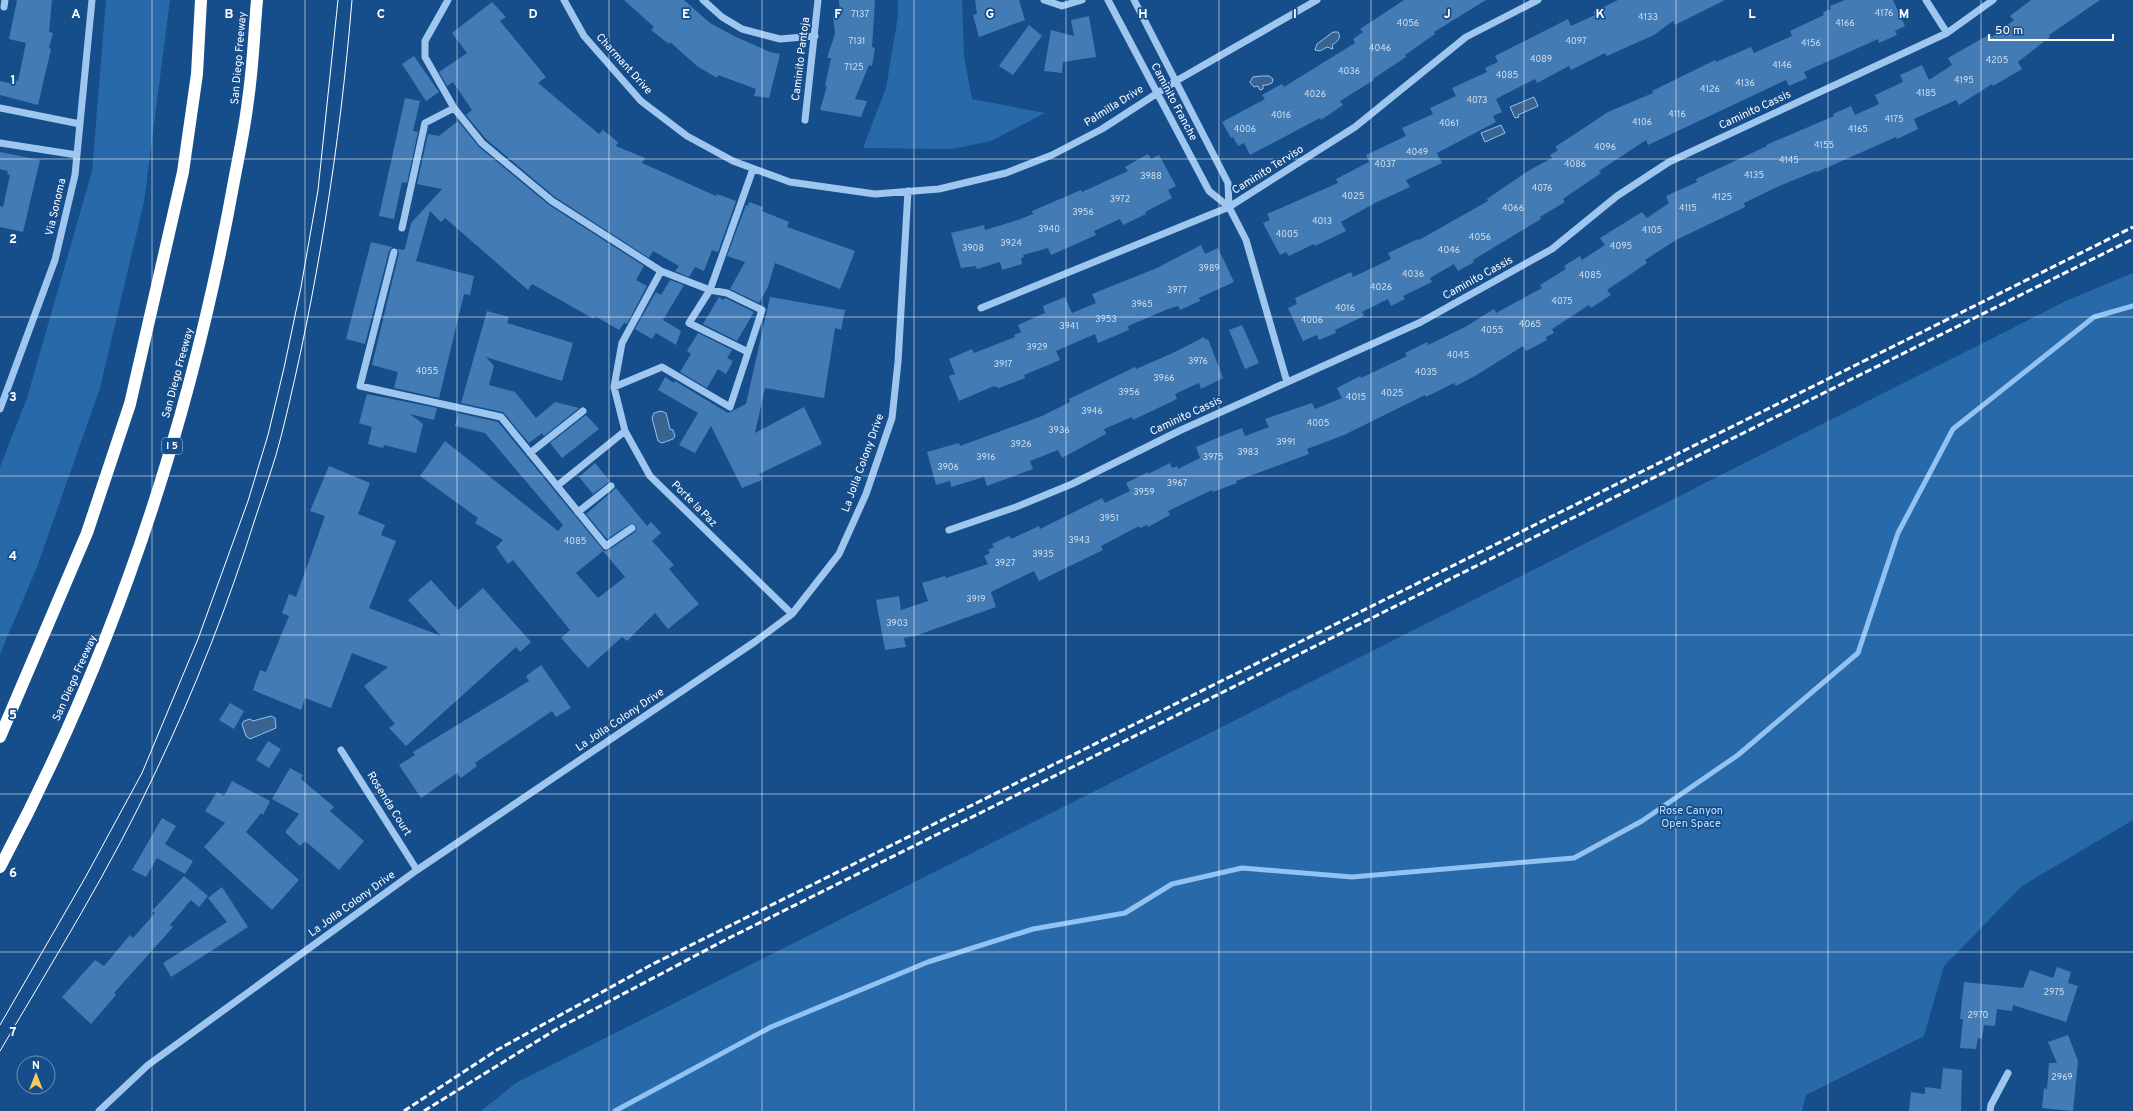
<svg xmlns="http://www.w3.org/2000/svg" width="2133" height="1111" viewBox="0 0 2133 1111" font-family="Overpass,sans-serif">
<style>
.green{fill:#2869a9}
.water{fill:#3a6390;stroke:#91c2f2}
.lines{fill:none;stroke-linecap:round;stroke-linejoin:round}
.stream{stroke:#91c2f2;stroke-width:5}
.building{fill:#437bb5;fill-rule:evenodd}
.minor{stroke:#9fc6ef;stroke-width:7}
.highway{stroke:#fff;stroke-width:12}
.tram{stroke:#fff;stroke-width:1}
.rail{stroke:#fff;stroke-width:3;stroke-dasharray:7 3;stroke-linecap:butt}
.grid{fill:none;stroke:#fff;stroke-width:1;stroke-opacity:0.55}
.labels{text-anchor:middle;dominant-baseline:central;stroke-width:3.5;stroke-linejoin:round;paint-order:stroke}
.number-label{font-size:9px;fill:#d0deec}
.shield{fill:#164e8b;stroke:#b9cadc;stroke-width:1}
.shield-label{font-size:10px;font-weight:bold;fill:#fff}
.street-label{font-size:11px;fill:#fff;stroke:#164e8b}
.park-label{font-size:11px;fill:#c5e0fb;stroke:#164e8b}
.grid-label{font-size:13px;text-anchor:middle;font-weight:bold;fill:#fff;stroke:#164e8b;stroke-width:3.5;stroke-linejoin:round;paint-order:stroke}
</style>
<rect width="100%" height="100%" fill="#164e8b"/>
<!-- green -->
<path class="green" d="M106,0H170L144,202L100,388L37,567L0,654V467L27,398L92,171Z
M898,0H962L964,56L972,99L1045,113L991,141L952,149L863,148L886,88L898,16Z
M2133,273V820L2022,886L1944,966L1924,1036L1806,1095L1802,1111H481L516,1083L2066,301Z"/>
<!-- water -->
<path class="water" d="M1333,32H1338C1342,38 1337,42 1332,45L1333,49L1327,47L1320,51L1315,50L1317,44Z
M1261,76H1269L1273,79L1272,83L1267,85H1263V89L1260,90L1258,86L1254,87L1250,82L1253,77Z
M1534,97L1538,106L1518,115L1519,117L1515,118L1510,107Z
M1501,125L1505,133L1485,142L1481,133Z
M661,411L666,413L670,429L673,430L675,436L673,439L662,443L658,441L652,418L654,413Z
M271,716L275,718L276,728L250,739L246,736L242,724L244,721L250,719L253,721Z"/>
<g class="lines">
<!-- stream -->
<path class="stream" d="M615,1111L771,1027L928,962L1033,929L1125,913L1172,884L1242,868L1352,877L1574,858L1642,821L1738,755L1858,653L1898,533L1953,429L2094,317L2133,306"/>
</g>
<!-- building -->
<path class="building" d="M17,0H52L49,32L53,33L49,48L51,49L38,105L0,95V81L14,84L15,80L18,81L26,43L9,39Z
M624,0H684L710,23L736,37L770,52L780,54L769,98L754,96L756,89L718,75L717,78L697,66L670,42L669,44L651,30L654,27Z
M839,0H875L872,47L875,48L872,66L869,65L855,99L867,101L861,117L820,110L827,86H825L831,58H827L835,34L833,16L840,17Z
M975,0H1019L1025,20L979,37L973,15L977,14Z
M1404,0H1486L1434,32L1435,34L1405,55L1406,57L1373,79L1374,80L1340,101L1343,105L1321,120L1320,118L1250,155L1244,143L1238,146L1233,137L1231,138L1222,122L1265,99L1262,95L1282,84L1284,87L1355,43L1353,39L1363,32L1360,29Z
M1618,0H1725L1675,25L1673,21L1654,35L1607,56L1605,53L1571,70L1569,66L1537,83L1535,79L1496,99L1502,112L1493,116L1496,122L1437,153L1442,163L1406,180L1410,187L1375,203L1341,222L1346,231L1315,246L1314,244L1289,256L1286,252L1280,255L1263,223L1270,220L1267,214L1338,183L1336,179L1369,162L1366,155L1406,136L1402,128L1433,114L1430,108L1456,96L1452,88L1487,72L1485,68L1498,62L1495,56L1568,19L1571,26L1595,15L1593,12Z
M1845,0H1893L1905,26L1895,31L1897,35L1879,43L1878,39L1804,72L1807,78L1789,86L1786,80L1665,137L1648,145L1646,140L1599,171L1601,173L1563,199L1565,202L1540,217L1541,219L1473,260L1474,262L1458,271L1454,264L1430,278L1432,282L1403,296L1405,299L1391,306L1388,299L1362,312L1364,316L1335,330L1336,333L1319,340L1317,335L1303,341L1288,308L1297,304L1295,298L1351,272L1353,277L1391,259L1388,253L1418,239L1419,240L1488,201L1487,199L1528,171L1552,158L1550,155L1558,150L1555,147L1608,112L1653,93L1652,91L1715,60L1716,62L1751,47L1754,53L1792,36L1790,31L1824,15L1823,12L1831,9L1830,6Z
M2031,0H2100L2049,35L2050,37L2018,62L2022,69L1993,86L1992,84L1959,105L1956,100L1914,119L1918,129L1897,139L1896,137L1817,172L1816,171L1777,187L1744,203L1745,207L1676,240L1645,260L1647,263L1607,290L1611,295L1591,308L1589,305L1552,329L1554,333L1546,337L1547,340L1526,351L1523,346L1475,376L1456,386L1454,383L1426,397L1425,395L1344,435L1307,449L1309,454L1236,481L1237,483L1213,492L1212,490L1168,511L1170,515L1148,527L1147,525L1140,528L1139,526L1101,546L1103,550L1039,581L1034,571L991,592L996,607L915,636L904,638L906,647L885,650L876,600L899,596L901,610L928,601L922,583L945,576L946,578L988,564L984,556L990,553L988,550L994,547L992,544L1009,536L1011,539L1039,526L1040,529L1102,498L1105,503L1130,491L1126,483L1148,472V474L1170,463L1172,468L1177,466L1178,469L1200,458L1196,447L1224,435L1242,428L1245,436L1269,427L1265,419L1312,403L1315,409L1342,398L1337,388L1360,376L1361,378L1407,356L1405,353L1427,342L1428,345L1467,326L1494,309L1496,313L1542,288L1540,285L1566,269L1564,266L1580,256L1582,260L1605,245L1600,238L1642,212L1647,218L1669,203L1666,196L1697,182L1696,179L1767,146L1766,145L1834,116L1833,114L1851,106L1855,115L1879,104L1875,95L1903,82L1900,75L1922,65L1929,80L1952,65L1948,58L1990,34L1992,37L2014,20L2010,16Z
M492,2L506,17L500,21L546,77L538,83L599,134L603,130L618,142L616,146L645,158L642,163L716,196L717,194L736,201L718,252L712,250L704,271L695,267L689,277L675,271L679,266L653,251L649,258L555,197L486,139L466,115L472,110L453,82L447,86L439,72L467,53L452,33Z
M1089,16L1096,57L1063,62L1062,73L1044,71L1051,30L1074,36L1071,20Z
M1029,25L1042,36L1013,75L999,66Z
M414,56L439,92L426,101L402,64Z
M405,98L420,101L413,131L418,132L407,183L402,182L394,219L379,216Z
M458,121L479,147L549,205L644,266L636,280L647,286L627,324L624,323L619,330L595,316L594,319L532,284L528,290L445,218L441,222L430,211L416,261L474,276L470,295L464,294L439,398L394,388L398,372L372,365L399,253L398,249L403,250L405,249L411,223L442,189L417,184L428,134L439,136Z
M0,152L40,160L23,232L0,227V206L3,207L10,175L7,174L8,171L0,169Z
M1148,154L1151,159L1159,155L1176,186L1168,190L1172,198L1145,212L1146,214L1123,225L1120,219L1094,231L1096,235L1051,255L1048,248L1023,255L1024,257L1021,258L1022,264L1002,270L1000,262L977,269L976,266L961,268L951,233L984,225L985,230L1018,220L1033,214L1032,211L1081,190L1082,192L1128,171L1125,167Z
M749,202L763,207L762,211L789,222L787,227L855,251L840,289L775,263L768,287L759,303L730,289L745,262L727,256L746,205L748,206Z
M371,242L392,247L389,251L365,344L346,339Z
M1201,245L1205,254L1218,248L1234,282L1199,298L1200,301L1180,310L1178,306L1168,309L1128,326L1129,330L1098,343L1095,334L1056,351L1060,360L1024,375L1025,378L999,388L994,386L959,401L949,376L955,374L949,359L972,349L974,353L1015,337L1014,335L1021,332L1018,325L1045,313L1043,306L1065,297L1072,313L1096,303L1092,294L1157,268Z
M670,280L684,285L663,320L681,331L676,345L656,333L652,339L635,329L656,292L661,295Z
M719,297L723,300L725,298L754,312L737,341L703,324Z
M770,297L845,310L841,330L835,328L824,398L765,388L755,433L804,407L822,444L759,474L762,480L742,488L711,426L695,453L679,445L698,413L658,390L665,377L674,383L675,381L728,413L746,404Z
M487,311L509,317L507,323L573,343L562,381L486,357L494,366L489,385L515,392L536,418L555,402L579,408L544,436L542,433L529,443L503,412L461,403Z
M1242,325L1259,363L1245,369L1229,330Z
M698,333L732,350L727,358L733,361L726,374L718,369L707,388L680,372L691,354L687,351Z
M1204,337L1206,340L1208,339L1223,378L1201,389L1199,383L1175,394L1177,399L1133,420L1132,417L1104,429L1106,434L1062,458L1058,450L1030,461L1033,469L987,486L984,477L951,487L950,481L936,485L927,452L959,443L960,446L1042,416L1070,402L1069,399L1135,367L1136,369L1175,352Z
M367,394L437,408L434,420L410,414L423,424L416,453L384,445L383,448L368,444L372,427L359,423Z
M458,413L498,422L604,551L609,550L635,532L637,528L634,524H630L607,539L586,514L616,488L647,526L651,522L661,533L652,541L674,565L669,569L699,604L668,629L655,613L627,641L622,637L588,668L561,638L570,630L513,560L508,564L496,547L503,540L475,523L478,518L420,476L445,441L558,531L563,525L485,433L455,426ZM603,551L625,577L598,598L576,573Z
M586,415L599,429L562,458L550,443Z
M595,463L610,481L593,494L579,477Z
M329,466L370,483L358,514L385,525L381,535L396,541L369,608L441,636L408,600L431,580L458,610L483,588L531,642L520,652L516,647L406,746L389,728L395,724L364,686L388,667L352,653L331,708L305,698L301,710L253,690L260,670L266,672L289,616L282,613L289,594L296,597L325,516L310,511Z
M541,665L571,708L556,717L552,711L475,763L477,766L461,778L457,773L421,798L399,765L415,755L413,752L529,681L526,676Z
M230,703L244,711L234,729L219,720Z
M268,741L281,749L269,768L256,760Z
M290,768L303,775L301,779L334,807L330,811L364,841L339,870L305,841L300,846L285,832L299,814L272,799Z
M232,781L270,801L263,815L261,813L246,832L299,880L272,910L204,847L225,823L205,811L217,792L224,796Z
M162,818L176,826L165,844L193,861L185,874L157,858L146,877L132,870Z
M184,876L208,896L199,907L191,900L170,925L173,927L114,993L116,995L91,1024L62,997L95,960L104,966L130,935L133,938L155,913L152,911Z
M222,887L248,927L171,977L163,963L227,922L208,898Z
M2057,967L2071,972L2068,983L2078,986L2066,1022L2013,1005L2012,1011L1997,1009L1995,1026L1984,1025L1982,1039L1978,1038L1976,1049L1960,1048L1963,1019H1960L1964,982L2023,988L2030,970L2053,978Z
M2068,1035L2078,1061L2073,1111L2042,1108L2044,1088L2047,1089L2049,1063H2057L2048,1042Z
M1943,1068L1962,1070L1961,1111H1909L1911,1092L1925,1094V1087L1941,1089Z"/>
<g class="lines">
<!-- minor -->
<path class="minor" d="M448,0L425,41V57L454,108L482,143L552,201L661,271
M564,0L584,36L641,101L687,136L733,161L790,182L875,194L939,189L1006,173L1052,155L1102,129L1176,81L1317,0
M703,0L722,17L742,29L780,39L815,36
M1044,0L1062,6L1082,0
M1108,0L1209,191L1229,207L1246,240L1287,382
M1134,0L1228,183L1229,207
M1926,0L1947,33
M4,7L5,0
M0,108L80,124
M805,120L818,0
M0,143L77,155
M753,169L710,290L661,271L622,343L614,387L625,431L650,476L792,614
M402,228L425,123L454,108
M394,252L360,386L501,417L606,546L632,528
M981,308L1229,207L1355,127L1466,37L1538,0
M614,387L662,367L730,407L762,310L727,293L710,290L689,323L748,352
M0,409L55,260L75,175L92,0
M530,453L583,411
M557,486L625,431
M578,512L611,486
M949,530L1016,507L1072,484L1181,430L1421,322L1552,249L1617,196L1669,162L1947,33L1993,0
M341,750L417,870
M99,1111L148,1065L417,870L756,641L792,614L839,554L866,494L892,418L898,362L908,191
M1990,1111L1991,1105L2008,1073"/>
<!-- highway -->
<path class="highway" d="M0,737L87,533L130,404L183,172L197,74L201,0
M0,867C115,651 191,421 234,181C239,154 245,127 248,100C253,67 254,33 257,0"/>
<!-- tram -->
<path class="tram" d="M0,1025L85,878L142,773L198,639L248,501L268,435L284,368L301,287L318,190L338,0
M0,1051C54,959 111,868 156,771C195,689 228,605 255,519C264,491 275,462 282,433C317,291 340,146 352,0"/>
<!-- rail -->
<path class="rail" d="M404,1111L497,1050L651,965L2133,227
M424,1111L555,1030L725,940L2133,239"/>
</g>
<!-- grid -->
<path class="grid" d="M152,0V1111M305,0V1111M457,0V1111M609,0V1111M762,0V1111M914,0V1111M1066,0V1111M1219,0V1111M1371,0V1111M1524,0V1111M1676,0V1111M1828,0V1111M1981,0V1111M0,159H2133M0,317H2133M0,476H2133M0,635H2133M0,794H2133M0,952H2133"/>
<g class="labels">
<!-- number labels -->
<g class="number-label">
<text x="1884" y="13">4176</text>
<text x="860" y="14">7137</text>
<text x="1648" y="17">4133</text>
<text x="1408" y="23">4056</text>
<text x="1845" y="23">4166</text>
<text x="857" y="41">7131</text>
<text x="1576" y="41">4097</text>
<text x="1811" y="43">4156</text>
<text x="1380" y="48">4046</text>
<text x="1541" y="59">4089</text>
<text x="1997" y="60">4205</text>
<text x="1782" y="65">4146</text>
<text x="854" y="67">7125</text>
<text x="1349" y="71">4036</text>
<text x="1507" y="75">4085</text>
<text x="1964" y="80">4195</text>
<text x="1745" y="83">4136</text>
<text x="1710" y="89">4126</text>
<text x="1926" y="93">4185</text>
<text x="1315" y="94">4026</text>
<text x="1477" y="100">4073</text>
<text x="1677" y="114">4116</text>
<text x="1281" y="115">4016</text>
<text x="1894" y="119">4175</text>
<text x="1642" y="122">4106</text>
<text x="1449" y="123">4061</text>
<text x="1245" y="129">4006</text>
<text x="1858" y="129">4165</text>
<text x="1824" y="145">4155</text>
<text x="1605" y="147">4096</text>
<text x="1417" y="152">4049</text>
<text x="1789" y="160">4145</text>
<text x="1385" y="164">4037</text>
<text x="1575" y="164">4086</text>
<text x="1754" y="175">4135</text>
<text x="1151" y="176">3988</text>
<text x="1542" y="188">4076</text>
<text x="1353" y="196">4025</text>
<text x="1722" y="197">4125</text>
<text x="1120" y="199">3972</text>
<text x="1513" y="208">4066</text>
<text x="1688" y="208">4115</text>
<text x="1083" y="212">3956</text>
<text x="1322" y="221">4013</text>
<text x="1049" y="229">3940</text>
<text x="1652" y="230">4105</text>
<text x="1287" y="234">4005</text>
<text x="1480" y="237">4056</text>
<text x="1011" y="243">3924</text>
<text x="1621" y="246">4095</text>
<text x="973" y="248">3908</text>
<text x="1449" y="250">4046</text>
<text x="1209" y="268">3989</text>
<text x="1413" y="274">4036</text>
<text x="1590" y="275">4085</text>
<text x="1381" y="287">4026</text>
<text x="1177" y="290">3977</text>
<text x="1562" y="301">4075</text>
<text x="1142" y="304">3965</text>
<text x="1345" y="308">4016</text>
<text x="1106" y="319">3953</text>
<text x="1312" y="320">4006</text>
<text x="1530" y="324">4065</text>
<text x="1069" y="326">3941</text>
<text x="1492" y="330">4055</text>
<text x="1037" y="347">3929</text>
<text x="1458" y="355">4045</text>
<text x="1198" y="361">3976</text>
<text x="1003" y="364">3917</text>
<text x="427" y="371">4055</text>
<text x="1426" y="372">4035</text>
<text x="1164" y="378">3966</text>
<text x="1129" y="392">3956</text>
<text x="1392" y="393">4025</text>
<text x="1356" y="397">4015</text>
<text x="1092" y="411">3946</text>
<text x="1318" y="423">4005</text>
<text x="1059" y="430">3936</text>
<text x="1286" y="442">3991</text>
<text x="1021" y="444">3926</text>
<text x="1248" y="452">3983</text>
<text x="986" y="457">3916</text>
<text x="1213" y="457">3975</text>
<text x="948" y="467">3906</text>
<text x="1177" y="483">3967</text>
<text x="1144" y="492">3959</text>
<text x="1109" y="518">3951</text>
<text x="1079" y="540">3943</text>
<text x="575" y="541">4085</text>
<text x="1043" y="554">3935</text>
<text x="1005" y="563">3927</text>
<text x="976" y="599">3919</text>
<text x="897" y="623">3903</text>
<text x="2054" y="992">2975</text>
<text x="1978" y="1015">2970</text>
<text x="2062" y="1077">2969</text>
</g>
<!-- shield labels -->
<rect class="shield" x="162" y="438" width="20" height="16" rx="3"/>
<g class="shield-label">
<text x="172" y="446">I 5</text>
</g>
<!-- street labels -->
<g class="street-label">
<text transform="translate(239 58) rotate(-85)">San Diego Freeway</text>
<text transform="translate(801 59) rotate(-83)">Caminito Pantoja</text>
<text transform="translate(624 64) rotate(48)">Charmant Drive</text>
<text transform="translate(1174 102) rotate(62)">Caminito Franche</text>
<text transform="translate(1114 106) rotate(-32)">Palmilla Drive</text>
<text transform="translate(1755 110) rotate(-25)">Caminito Cassis</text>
<text transform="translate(1268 170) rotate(-32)">Caminito Terviso</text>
<text transform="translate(56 207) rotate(-77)">Via Sonoma</text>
<text transform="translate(1478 278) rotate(-29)">Caminito Cassis</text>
<text transform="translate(178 373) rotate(-75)">San Diego Freeway</text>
<text transform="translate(1186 416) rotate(-25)">Caminito Cassis</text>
<text transform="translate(863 463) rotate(-70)">La Jolla Colony Drive</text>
<text transform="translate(694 504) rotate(45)">Porte la Paz</text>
<text transform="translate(75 678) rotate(-66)">San Diego Freeway</text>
<text transform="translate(620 720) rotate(-34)">La Jolla Colony Drive</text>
<text transform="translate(389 804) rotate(58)">Rosenda Court</text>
<text transform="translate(352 904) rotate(-36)">La Jolla Colony Drive</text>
</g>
<!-- park labels -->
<g class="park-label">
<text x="1691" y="811">Rose Canyon<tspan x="1691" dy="13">Open Space</tspan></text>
</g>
</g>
<g class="grid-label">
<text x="76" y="18">A</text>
<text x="229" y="18">B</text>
<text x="381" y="18">C</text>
<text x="533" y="18">D</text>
<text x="686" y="18">E</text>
<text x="838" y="18">F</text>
<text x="990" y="18">G</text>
<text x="1143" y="18">H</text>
<text x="1295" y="18">I</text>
<text x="1447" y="18">J</text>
<text x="1600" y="18">K</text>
<text x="1752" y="18">L</text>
<text x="1904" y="18">M</text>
<text x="13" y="84">1</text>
<text x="13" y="243">2</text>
<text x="13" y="401">3</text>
<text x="13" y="560">4</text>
<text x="13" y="719">5</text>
<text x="13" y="877">6</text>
<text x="13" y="1036">7</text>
</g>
<!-- north arrow -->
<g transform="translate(36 1075)"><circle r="19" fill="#164e8b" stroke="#7395b9"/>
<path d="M0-3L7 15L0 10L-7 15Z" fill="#ffc95c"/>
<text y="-6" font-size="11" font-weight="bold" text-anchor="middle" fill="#ffffff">N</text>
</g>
<!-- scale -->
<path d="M1989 34v6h124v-6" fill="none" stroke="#ffffff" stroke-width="2"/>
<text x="1995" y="34" font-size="12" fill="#ffffff" stroke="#164e8b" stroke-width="3" paint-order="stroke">50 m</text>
</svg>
